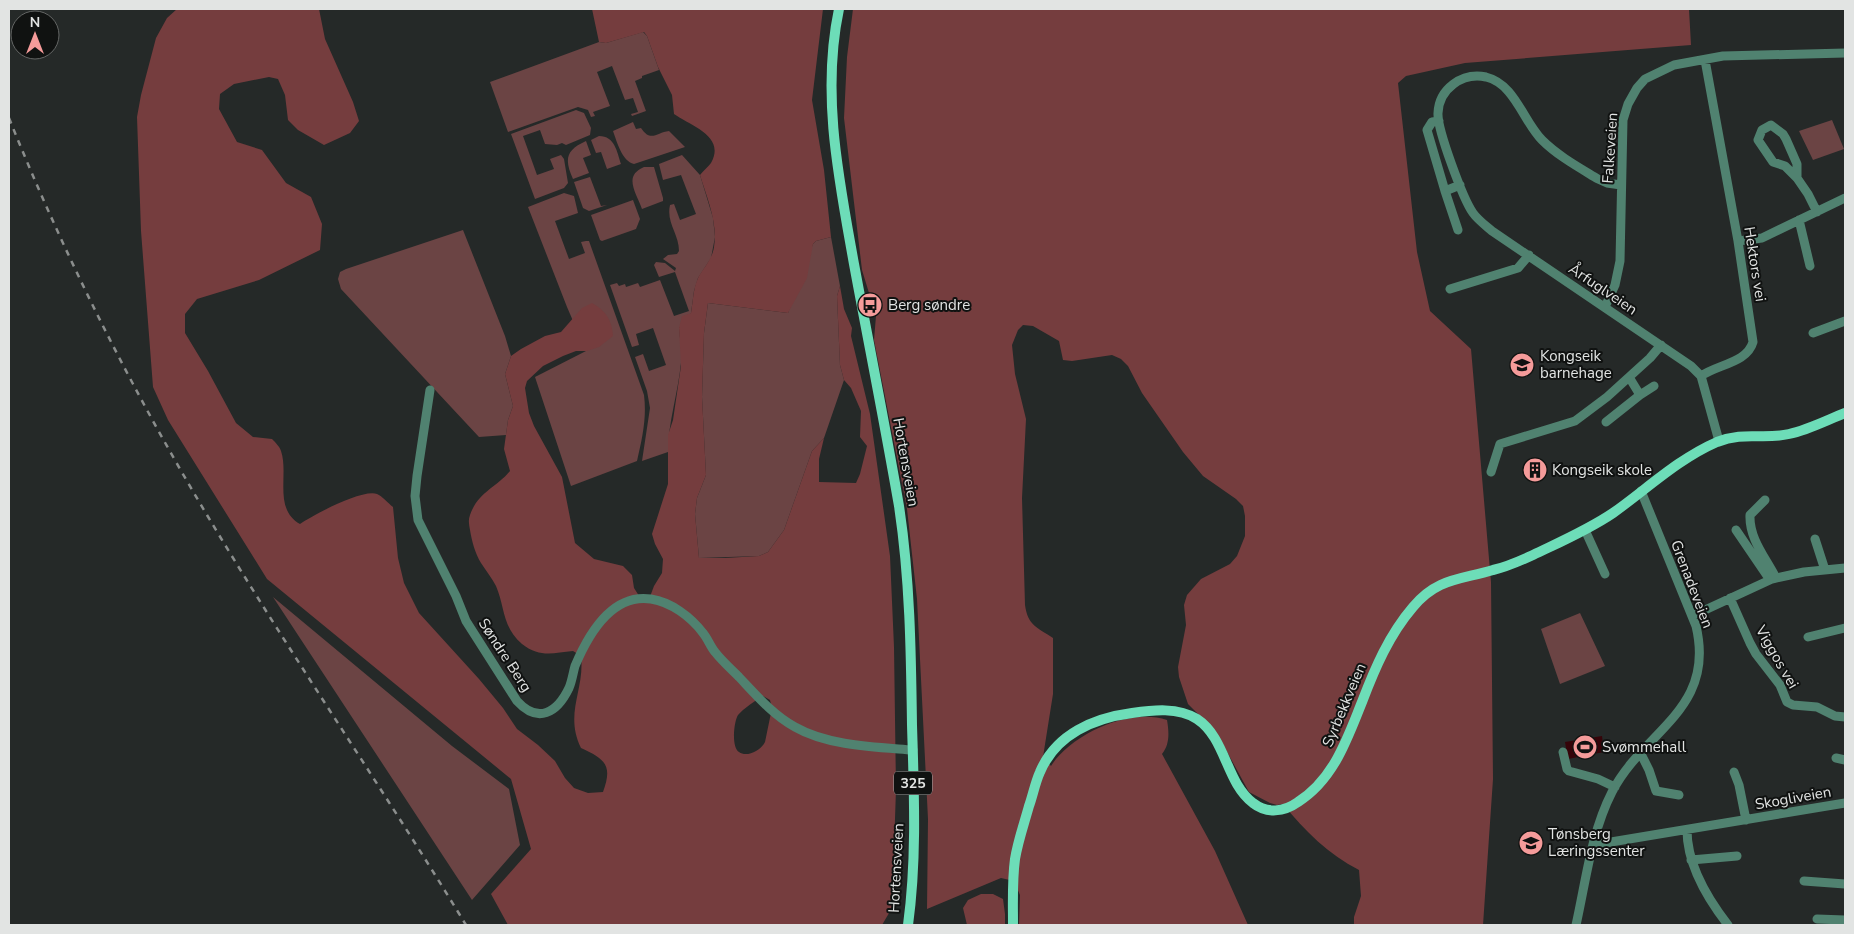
<svg xmlns="http://www.w3.org/2000/svg" width="1854" height="934" viewBox="0 0 1854 934" font-family="'Nunito Sans',sans-serif">
<style>
.green{fill:#6b4444}
.forest{fill:#753d3e;fill-rule:evenodd}
.water{fill:#350409}
.lines{fill:none;stroke-linecap:round;stroke-linejoin:round}
.minor{stroke:#508270;stroke-width:9}
.major{stroke:#6dddb8;stroke-width:10}
.rail{stroke:#8b8e8d;stroke-width:2.5;stroke-dasharray:6 6;stroke-linecap:butt}
.labels{text-anchor:middle;dominant-baseline:central;stroke-width:4;stroke-linejoin:round;paint-order:stroke}
.shield{fill:#101211;stroke:#a3a5a4;stroke-width:1}
.shield-label{font-size:14px;font-weight:bold;fill:#e2e4e3}
.street-label{font-size:15px;fill:#e2e4e3;stroke:#101211}
.poi-label{font-size:15px;fill:#e2e4e3;stroke:#101211;text-anchor:start}
</style>
<rect width="100%" height="100%" fill="#252928"/>
<!-- green -->
<path class="green" d="M643,32L647,36L659,70L642,76V78L635,81L646,111L632,116L631,114L638,112L633,98L625,100L612,66L597,72L610,106L593,112L595,116L591,117L588,110L578,107L508,132L490,82L599,42L606,43Z
M576,110L584,113L591,128L590,135L566,145L562,143L557,145L545,144L540,130L523,136L537,175L554,169L550,159L561,155L564,159L568,183L564,188L535,199L511,134Z
M1832,120L1844,149L1813,160L1799,131Z
M633,122L636,129L641,128C651,143 657,132 669,131L685,147L634,164C622,161 617,142 613,131Z
M599,136C615,136 617,152 621,164L607,169L601,152L596,153L591,140Z
M586,141L591,155L583,158L589,173L573,179C564,159 566,150 586,141Z
M682,155L700,175L713,218L715,237L711,258L698,278L694,291L691,313L679,328C680,340 682,352 681,363C678,393 668,423 668,452L642,461L650,408L647,391L635,357L643,354L649,371L666,365L653,328L636,334L639,345L632,347L610,285L617,283L619,286L625,284L626,287L638,283L640,287L660,280L674,316L689,311L675,272L659,277L654,265L656,262L665,263L675,271L676,268L663,259L668,255L677,254L679,251C679,234 666,223 670,205L674,204L680,220L696,214L681,175L663,180L659,164Z
M644,167H654L663,198V201L642,209C636,192 623,176 644,167Z
M590,177L601,206L607,205L589,211L583,208L574,182Z
M564,193L574,196L578,213L555,221L569,259L585,253L581,242L586,241H589L644,395C647,418 642,439 637,461L571,486L535,377L586,351L567,307L528,207Z
M633,200L640,219L636,229L602,241L600,240L591,215Z
M463,230L505,336L511,356L505,374L513,406L508,420L506,435L479,437L341,289L338,279L340,272L346,269Z
M831,237L840,286L837,296L840,365L844,380L824,438L812,451L784,530L768,552L759,556L699,558L695,514L697,498L706,475L702,397L704,333L708,303L788,313L813,244L816,241Z
M273,597L452,746L509,789L520,845L472,900Z
M1580,613L1605,666L1560,684L1541,629Z"/>
<!-- forest -->
<path class="forest" d="M177,9H319L325,39L353,102L359,121L350,133L324,145L298,130L288,120L285,95L278,79L269,77L234,84L220,94L219,109L237,142L262,150L286,183L311,197L322,224L320,250L259,280L197,299L185,314V333L208,371L236,423L253,437L272,439C275,442 280,447 281,451C289,474 273,509 300,524C313,515 362,489 377,494C382,496 388,503 393,507L398,558L404,583L419,613L479,679L503,708L517,729L538,745L555,761L565,778L574,788L588,793L603,792C613,765 605,759 581,748C564,713 585,690 581,656L573,651C553,653 540,658 522,644C502,627 505,607 496,586C492,578 486,571 481,563C475,553 472,542 470,530C469,525 468,520 470,515C478,492 496,488 510,471L504,449L508,420L513,406L505,374L511,356L521,349L545,336L561,332L582,308L592,303C606,311 612,320 613,336L599,347L587,351H576L563,356L543,366L527,381L525,388L529,413L534,426L562,477L575,543L594,559L623,566L632,575L634,588L641,599L648,602L654,586L662,573L663,559L655,544L652,534L668,484V435L673,420L681,366L679,328L682,316L691,313C693,302 693,289 698,278C703,268 712,260 714,247C718,223 707,198 700,175C703,171 708,167 711,163C726,136 691,126 674,114L672,95L658,67L647,36L644,32L606,43L599,42L592,9H823L812,100L824,170L831,237L816,241L813,244L807,278L788,313L708,303L704,333L702,397L706,475L697,498L695,514L699,558H725L759,556L768,552L784,530L812,451L824,438L819,459V482L856,483L860,474L867,446L860,437L861,411L851,388L844,380L840,365L837,296L840,286L844,309L852,328L851,336L870,414L890,556L894,647L896,789L892,908L882,925H508L491,894L531,849L511,779L267,579L168,420L153,387L141,231L137,117L141,95L156,38L167,18ZM763,696L770,700L772,708L765,742C761,750 747,758 739,752C731,747 734,721 738,715C743,709 756,700 763,696Z
M853,9H1689L1691,45L1465,63L1406,76L1398,83L1417,252L1430,311L1471,349L1491,582L1493,779L1483,925H1354V917L1361,896L1359,870C1328,854 1305,831 1283,804L1277,805L1270,803L1249,792L1220,739L1208,724L1188,704L1179,677L1178,667L1186,625L1184,605L1187,595L1201,579L1230,564L1237,556L1245,536V516L1243,506L1236,499L1203,476L1183,452L1142,393L1128,366L1121,359L1112,355L1072,361L1063,360L1059,341L1033,326L1023,325L1018,330L1012,345L1015,374L1026,419L1022,498L1025,605C1028,626 1037,627 1053,638V694L1043,757L1051,766C1071,734 1130,707 1167,720C1169,732 1170,744 1162,754L1215,851L1248,925H1019L1020,895L1014,881L1001,878L927,909L928,819L917,599L907,509L874,340L876,316L862,270L844,118L847,57Z
M981,894H993L1003,899L1005,914V925H967L963,908L968,900Z"/>
<!-- water -->
<path class="water" d="M1602,736L1604,752L1568,759L1565,742Z"/>
<g class="lines">
<!-- minor -->
<path class="minor" d="M1705,60L1738,241L1753,342C1747,363 1718,364 1701,376L1719,441
M1439,121L1432,122L1427,130L1445,191L1460,185
M1797,178L1785,166L1773,162L1758,140L1762,130L1771,125L1783,134L1786,139L1797,164V178L1808,194L1817,212
M1621,185L1607,183L1598,179C1580,168 1558,156 1542,140C1523,121 1515,84 1486,77C1462,72 1439,89 1438,113C1437,129 1463,199 1473,213C1478,220 1485,225 1492,231L1691,366L1701,376
M1445,191L1458,230
M1799,220L1810,266
M1738,241L1762,238L1845,198
M1450,289L1518,268L1529,255
M1605,307L1615,285L1620,261L1623,120L1628,104L1637,88L1645,79L1674,65L1723,56L1845,53
M1813,333L1845,321
M430,390L417,476L415,496L418,520L456,596L466,621L517,701C538,724 557,713 569,688C572,681 573,673 575,666C588,635 611,593 651,599C671,602 691,617 703,633C708,639 710,646 715,652C722,661 731,669 739,677C756,695 773,715 795,727C828,746 876,747 913,750
M1640,395L1654,386
M1606,422L1640,395L1629,377
M1491,472L1500,444L1575,421L1607,397L1650,358L1661,345
M1765,500L1750,515C1749,539 1766,558 1776,578
M1585,530L1605,574
M1736,530L1768,577L1772,579
M1815,539L1825,570
M1730,598L1750,643L1756,654L1780,685L1787,702L1793,705L1817,707L1835,716L1845,717
M1692,616L1772,579L1804,572L1845,568
M1808,637L1845,628
M1563,752L1567,769L1569,771L1598,779L1615,787
M1641,754L1649,770L1656,791L1679,795
M1836,758L1845,760
M1734,772L1739,785L1746,820
M1687,830C1687,865 1707,898 1728,925
M1593,845L1845,803
M1691,860L1737,856
M1804,881L1845,884
M1817,919L1845,920
M1576,925C1586,881 1591,833 1612,792C1644,730 1716,710 1696,626L1641,491"/>
<!-- major -->
<path class="major" d="M839,9C821,94 839,180 854,264C869,345 885,425 899,506C910,579 911,651 912,725C914,792 917,859 908,925
M1013,925C1013,903 1012,881 1015,859C1018,841 1024,824 1029,806C1033,795 1035,783 1040,772C1056,734 1094,718 1132,713C1153,710 1178,707 1197,719C1226,738 1226,783 1253,803C1267,814 1284,812 1298,802C1334,779 1347,739 1362,702C1375,668 1389,635 1413,607C1437,578 1460,580 1493,570C1507,567 1520,561 1533,555C1560,542 1588,530 1613,513C1647,489 1678,459 1717,442C1744,431 1763,440 1789,434C1808,430 1827,420 1845,413"/>
<!-- rail -->
<path class="rail" d="M9,118C64,255 131,388 207,515C290,654 382,787 466,925"/>
</g>
<!-- icons -->
<defs>
<symbol id="bus-disc" viewBox="-11 -11 22 22"><circle r="9.5" fill="#f59b9a" stroke="#101211"/><path d="M-5-6H5V4H4V6H2V4H-2V6H-4V4H-5ZM-3.5-4V0h7V-4ZM-3.5 1.2v1.5H-2V1.2ZM2 1.2v1.5H3.5V1.2Z" fill="#111"/></symbol>
<symbol id="school-disc" viewBox="-11 -11 22 22"><circle r="9.5" fill="#f59b9a" stroke="#101211"/><path d="M0-5L7-2L0 1L-7-2ZM-4 1L0 2.5L4 1V4Q0 6-4 4Z" fill="#111"/></symbol>
<symbol id="building-disc" viewBox="-11 -11 22 22"><circle r="9.5" fill="#f59b9a" stroke="#101211"/><path d="M-4-6H4V6H1V3H-1V6H-4ZM-2.5-4.3h1.7v1.8h-1.7ZM.8-4.3h1.7v1.8H.8ZM-2.5-1h1.7V.8h-1.7ZM.8-1h1.7V.8H.8Z" fill="#111"/></symbol>
<symbol id="stadium-disc" viewBox="-11 -11 22 22"><circle r="9.5" fill="#f59b9a" stroke="#101211"/><path d="M0-5a6.5 5 0 1 0 0 10a6.5 5 0 1 0 0-10ZM-3.5-1.8h7v3.6h-7Z" fill="#111"/></symbol>
</defs>
<g fill-rule="evenodd">
<use href="#bus-disc" x="856" y="291" width="28" height="28"/>
<use href="#school-disc" x="1508" y="351" width="28" height="28"/>
<use href="#building-disc" x="1521" y="456" width="28" height="28"/>
<use href="#stadium-disc" x="1571" y="733" width="28" height="28"/>
<use href="#school-disc" x="1517" y="829" width="28" height="28"/>
</g>
<g class="labels">
<!-- shield labels -->
<rect class="shield" x="894" y="771.5" width="38" height="23" rx="4"/>
<g class="shield-label">
<text x="913" y="783">325</text>
</g>
<!-- street labels -->
<g class="street-label">
<text transform="translate(1610 148) rotate(-86)">Falkeveien</text>
<text transform="translate(1755 264) rotate(81)">Hektors vei</text>
<text transform="translate(1603 289) rotate(34)">Årfuglveien</text>
<text transform="translate(906 462) rotate(80)">Hortensveien</text>
<text transform="translate(1692 584) rotate(69)">Grenadeveien</text>
<text transform="translate(505 655) rotate(57)">Søndre Berg</text>
<text transform="translate(1777 657) rotate(60)">Viggos vei</text>
<text transform="translate(1344 705) rotate(-67)">Syrbekkveien</text>
<text transform="translate(1793 798) rotate(-10)">Skogliveien</text>
<text transform="translate(896 868) rotate(-87)">Hortensveien</text>
</g>
<!-- poi labels -->
<g class="poi-label">
<text x="888" y="305">Berg søndre</text>
<text x="1540" y="356">Kongseik<tspan x="1540" dy="17">barnehage</tspan></text>
<text x="1552" y="470">Kongseik skole</text>
<text x="1602" y="747">Svømmehall</text>
<text x="1548" y="834">Tønsberg<tspan x="1548" dy="17">Læringssenter</tspan></text>
</g>
</g>
<!-- border -->
<rect width="1854" height="934" fill="none" stroke="#e2e4e3" stroke-width="20"/>
<!-- north arrow -->
<g transform="translate(35 35)"><circle r="24" fill="#101211" stroke="#646665"/>
<path d="M0-4L9 19L0 12L-9 19Z" fill="#f59b9a"/>
<text y="-8" font-size="14" font-weight="bold" text-anchor="middle" fill="#e2e4e3">N</text>
</g>
</svg>
